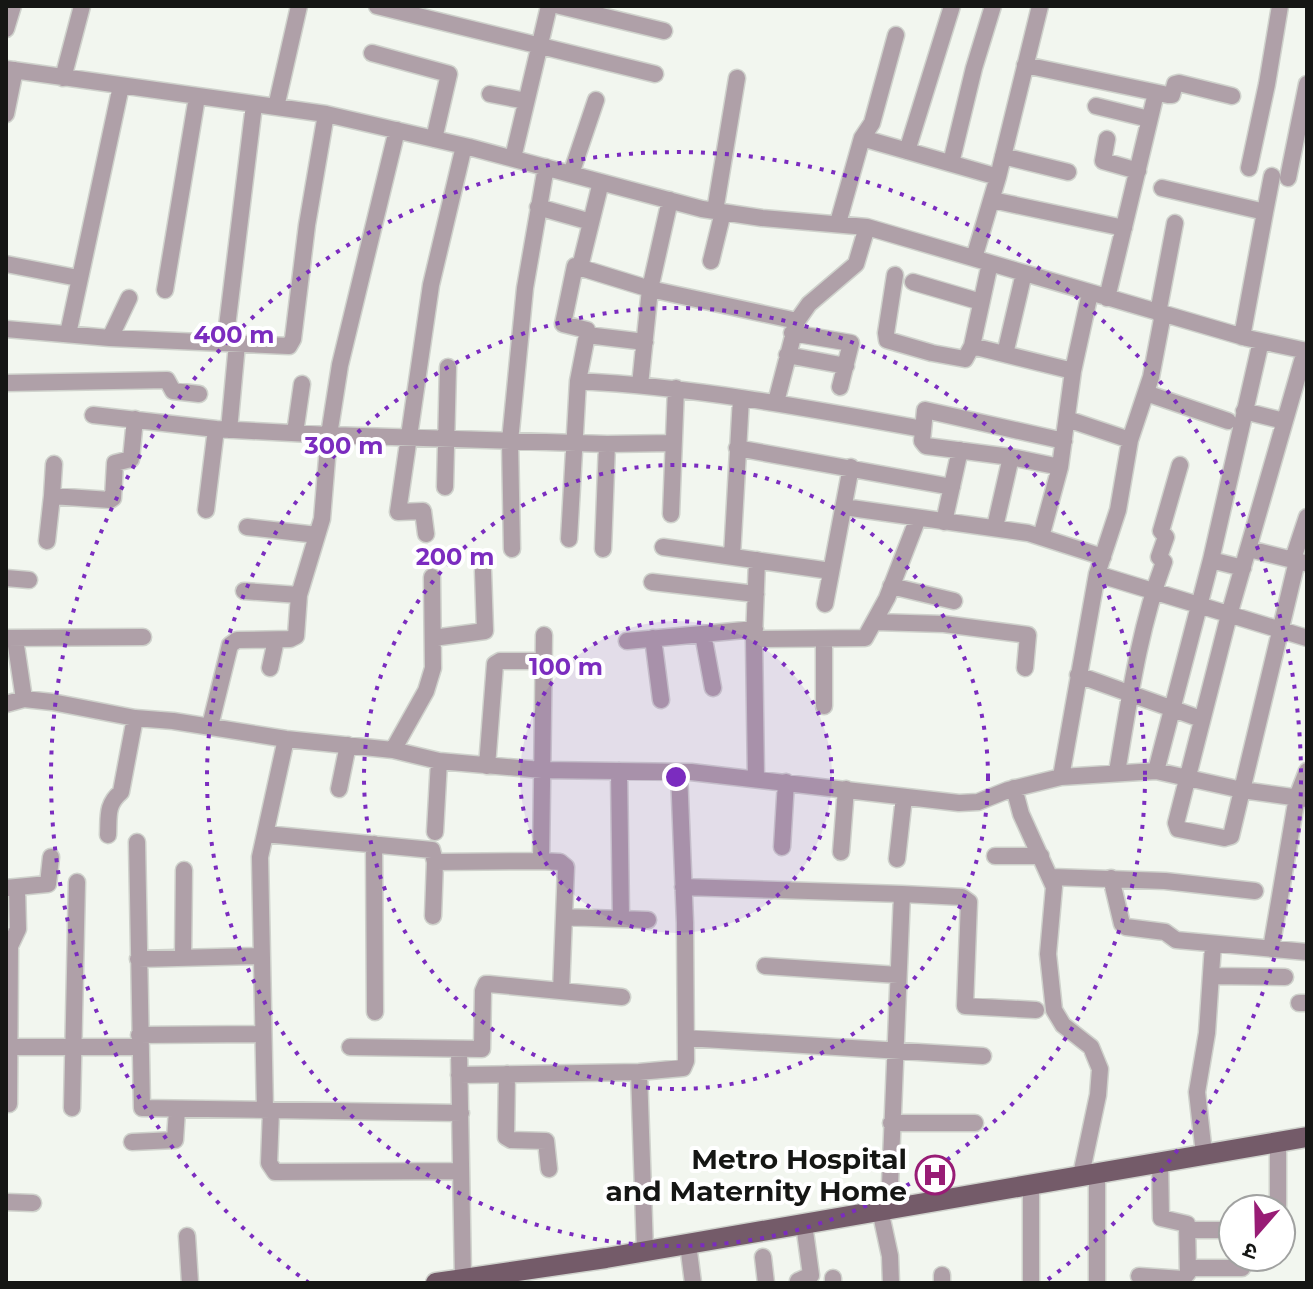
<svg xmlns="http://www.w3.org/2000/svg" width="1313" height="1289" viewBox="0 0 1313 1289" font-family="Montserrat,'Noto Sans Devanagari',sans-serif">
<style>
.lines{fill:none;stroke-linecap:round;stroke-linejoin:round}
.minor-casing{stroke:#cfd2cc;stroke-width:19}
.major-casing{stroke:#cfd2cc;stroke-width:23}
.minor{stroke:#afa0a8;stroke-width:16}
.major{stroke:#745b69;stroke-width:20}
.ring{fill:none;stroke:#7b2cbf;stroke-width:4;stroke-dasharray:4 8}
.labels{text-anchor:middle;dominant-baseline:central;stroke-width:8;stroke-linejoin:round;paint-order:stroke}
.poi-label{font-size:28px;font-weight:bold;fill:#151614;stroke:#fff;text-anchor:end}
.centre{fill:#7b2cbf;stroke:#fff;stroke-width:4}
.ring-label{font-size:24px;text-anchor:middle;font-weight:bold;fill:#7b2cbf;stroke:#fff;stroke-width:8;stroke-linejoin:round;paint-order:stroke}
</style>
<rect width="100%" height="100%" fill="#f2f6ef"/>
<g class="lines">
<defs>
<path id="minor" d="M377,6L655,74
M560,6L664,31
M6,29L13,6
M372,53L449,74L434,139
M1025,65L1168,95H1172L1175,84L1179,83L1232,96
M6,69L326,114L469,147L702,209L762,218L867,227L1247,338L1307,351
M63,78L82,6
M490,94L526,101
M1096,106L1149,119
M276,107L299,6
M6,114L15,70
M862,138L998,177
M1107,139L1103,161L1138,171
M907,151L952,6
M1003,156L1068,172
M513,158L549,6
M951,163L974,68L993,6
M1249,168L1267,84L1280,6
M571,174L596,100
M1288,178L1307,84
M1162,188L1265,212L1242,337
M992,200L1124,228
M538,207L591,222
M715,211L737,78
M1265,212L1272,176
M838,223L862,138L872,123L896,35
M974,258L998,177L1040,6
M711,261L723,212
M6,264L78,278
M580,267L601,182
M895,275L886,333L887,340L932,353L965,359L972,346L990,263
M913,282L981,302
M165,290L197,97
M1107,298L1156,93
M1158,313L1175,223
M6,329L110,338L289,346L293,339L307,225L326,114
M792,333L851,343L840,387
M68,334L121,86
M587,335V330L563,324L575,266L650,289L797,321
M110,338L129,298
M225,343L254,105
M972,346L1073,371
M1005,354L1024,273
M787,355L846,366
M578,381C695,387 808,408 923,429
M6,383L167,380L173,391L199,394
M640,385L650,289L670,200
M1146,393L1228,421
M776,402L797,321L809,304L856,264L867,227
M1244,411L1284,421
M93,415L216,429L329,435L607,444L673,443
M1067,419L1130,440
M229,430L237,344
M295,433L302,384
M737,448L952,487
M1060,467L1011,457L926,446L922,441L925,410L1064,441
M445,487L448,367
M52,496L54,464
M844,507L1028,533L1103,557
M206,510L216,429
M671,514L676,388
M944,522L960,450
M247,527L317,535
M995,527L1011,457
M426,534L423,511L398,512L431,285L464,146
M1041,537L1060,467L1073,371L1090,293
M569,539L578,381L587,335L645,342
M47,541L52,496L110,500L113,498L115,463L131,459L135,419
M663,547L831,571
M512,549L510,441L525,288L546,167
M603,549L607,444
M1249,549L1305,563
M732,556L741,398
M1293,559L1307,517
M1211,560L1243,568
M1297,561L1231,836L1224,838L1178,829L1176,823L1229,615L1305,351
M1097,574L1307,638
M6,578L29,580
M652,582L756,594
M891,586L954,601
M244,591L299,595
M825,604L851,467
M875,622L944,624L1028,635L1025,668
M703,634L713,688
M6,638L143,637
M433,638L485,631L483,571
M653,638L661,700
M15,639L24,699
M754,639L865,638L887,598L918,518
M824,639V706
M627,641L755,629
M270,668L276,640
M1078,675L1201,719
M6,704L24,699L52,702L135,718L173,721L286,739L393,750L439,761L542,770L691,772L959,803L978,802L1008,790L1061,777L1156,771L1242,790L1307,799
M210,726L230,645L237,640L290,639L296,636L299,595L322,519L329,435L340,365L397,130
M393,750L426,691L433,668L432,577
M487,766L495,664L500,661H544
M619,771L621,919
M1156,771L1211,560L1261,341
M1117,772C1129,702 1139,629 1164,562L1159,557L1166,537L1161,531L1180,465
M1061,777L1097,574L1118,510L1130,440L1151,377L1163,314
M756,779L754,639L757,560
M1014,788L1021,814L1054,887L1048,954L1054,1010L1063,1025L1091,1047L1100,1069L1098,1095L1081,1175
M339,789L348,745
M435,832L439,761
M265,834L432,850L435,862L433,916
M108,835C109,816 106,805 121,792L135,718
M137,842L142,1108L461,1113
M374,844L375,1012
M782,847L786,782
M841,852L846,789
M995,856H1041
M897,859L904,797
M541,861L560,862L566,867L561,991
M435,862L541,861L544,635
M1052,877L1165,881L1255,891
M1111,878L1122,924L1126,927L1165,932L1176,940L1307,952
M683,887L902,894L889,1209
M6,888L48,884L51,857
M902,894L962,897L969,902L965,1006L1036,1010
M564,917L648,920
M1271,949L1297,797L1307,771
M183,958L184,870
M138,959L261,956
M765,966L898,975
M1211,976L1285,977
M1299,1003H1307
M139,1035L263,1034
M686,1038L983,1056
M8,1047H139
M350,1047L482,1049L483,991L486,984H489L622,997
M459,1050L463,1279
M639,1072L645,1251
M507,1074L506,1137L511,1140L546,1141L549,1169
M459,1075L639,1072L683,1068L686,1061L685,923L679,772
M9,1104L10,946L18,929L17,887
M72,1108L77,882
M265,1111L260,857L286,739
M271,1111L269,1163L275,1172L460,1171
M891,1123H975
M132,1142L175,1140L177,1110
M1204,1154L1197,1092L1207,1033L1213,945
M1097,1172V1283
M6,1202L33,1203
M1278,1209V1141
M880,1210L890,1256L891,1283
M1188,1230H1233
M187,1236L190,1283
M688,1244L693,1283
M763,1257L766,1283
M1188,1268H1242
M1139,1276L1183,1279L1188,1273L1187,1224L1161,1218L1160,1162
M799,1283L798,1281L811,1275L804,1224
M833,1283V1278
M942,1283V1275
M1031,1283V1184"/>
<path id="major" d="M436,1283L606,1258L1307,1137"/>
</defs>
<!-- minor casing -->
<use href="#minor" class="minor-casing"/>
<!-- major casing -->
<use href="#major" class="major-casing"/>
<!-- minor -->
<use href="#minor" class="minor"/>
<!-- major -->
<use href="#major" class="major"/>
</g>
<!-- distance rings -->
<circle cx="676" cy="777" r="156" fill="#7b2cbf" fill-opacity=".12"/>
<g class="ring">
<circle cx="676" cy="777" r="156"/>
<circle cx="676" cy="777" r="312"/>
<circle cx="676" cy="777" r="469"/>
<path d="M309 1283A625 625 0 1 1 1043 1283"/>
</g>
<!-- icons -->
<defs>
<symbol id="hospital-ring" viewBox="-11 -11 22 22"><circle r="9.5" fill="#fff" stroke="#981c75" stroke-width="1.5"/><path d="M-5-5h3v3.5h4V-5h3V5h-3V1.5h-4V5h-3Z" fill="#981c75"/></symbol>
</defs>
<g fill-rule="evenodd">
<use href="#hospital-ring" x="913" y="1153" width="44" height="44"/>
</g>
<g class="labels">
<!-- poi labels -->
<g class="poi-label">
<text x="907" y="1159">Metro Hospital<tspan x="907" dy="32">and Maternity Home</tspan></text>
</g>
</g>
<circle cx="676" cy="777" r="12" class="centre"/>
<g class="ring-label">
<text x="234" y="343">400 m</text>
<text x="344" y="454">300 m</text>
<text x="455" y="565">200 m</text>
<text x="566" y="675">100 m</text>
</g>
<!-- border -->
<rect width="1313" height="1289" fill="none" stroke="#151614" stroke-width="16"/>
<!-- north arrow -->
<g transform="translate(1257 1233) rotate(200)"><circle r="38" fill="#ffffff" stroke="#a1a2a1" stroke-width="2"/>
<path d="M0-6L14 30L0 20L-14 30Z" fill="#981c75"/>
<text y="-12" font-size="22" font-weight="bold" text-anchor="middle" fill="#151614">उ</text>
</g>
</svg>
